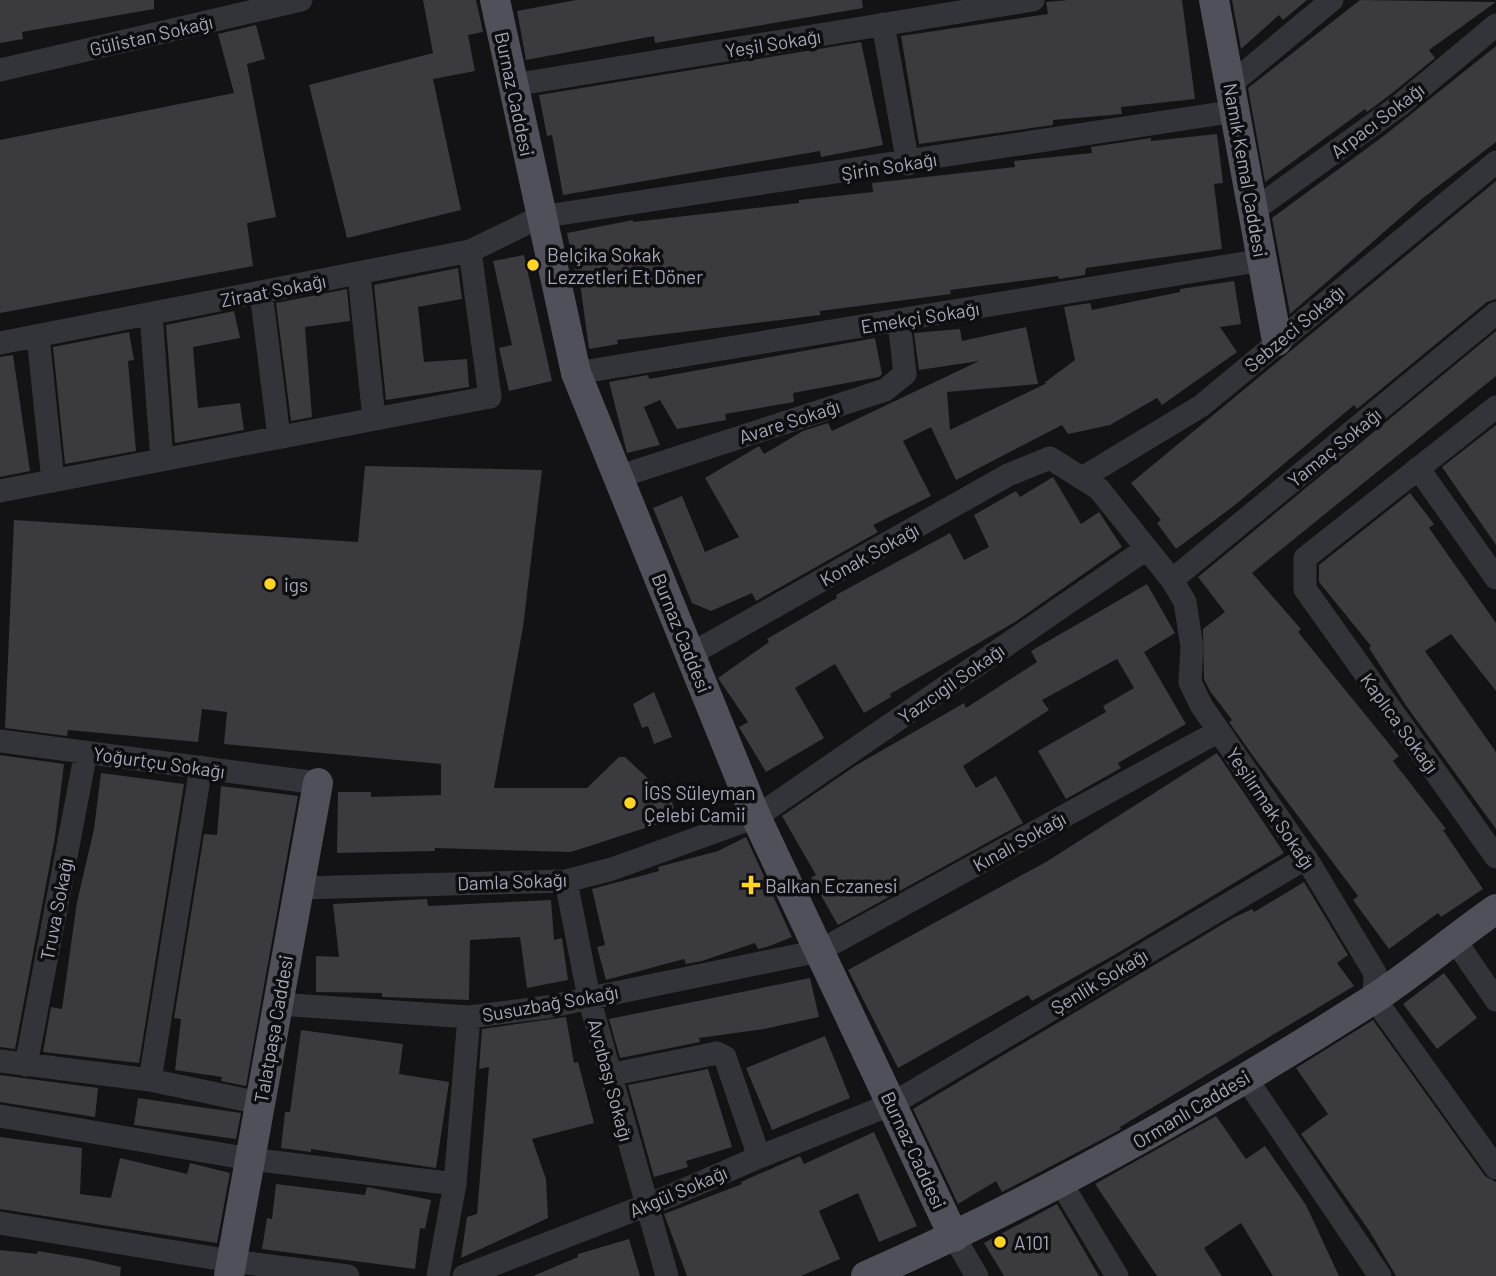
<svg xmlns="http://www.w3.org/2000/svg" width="1496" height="1276" viewBox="0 0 1496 1276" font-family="Barlow,sans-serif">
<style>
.building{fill:#3a3a3f}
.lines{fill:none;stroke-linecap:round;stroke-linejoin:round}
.minor{stroke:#33333a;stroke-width:23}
.major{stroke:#4f5059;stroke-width:30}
.poi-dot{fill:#ffd520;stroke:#0e0d0f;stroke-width:2.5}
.labels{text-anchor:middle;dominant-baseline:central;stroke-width:7;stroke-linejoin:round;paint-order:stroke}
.street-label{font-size:19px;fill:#a3a6b6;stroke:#0e0d0f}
.poi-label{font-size:19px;fill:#a3a6b6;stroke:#0e0d0f;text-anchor:start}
</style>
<rect width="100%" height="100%" fill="#131214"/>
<!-- building -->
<path class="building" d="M0,0H154V9L22,32L23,39L0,43Z
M423,0H476L483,32L468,35L475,71L433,79L461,210L347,238L309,85L433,53Z
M576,0H862L863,8L655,43L654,36L526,60L517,11Z
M1068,0H1182L1195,99L1121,107L1122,114L1053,120V125L919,144L901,36L1048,14L1046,2Z
M1232,0H1307L1283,20L1279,15L1241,49Z
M1360,0L1496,2L1429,50L1435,58L1391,94L1367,112L1365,109L1265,182L1248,88Z
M256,25L265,59L247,64L276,217L247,223L253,266L0,313V140L234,93L218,34Z
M861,42L883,145L821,157L820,151L563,195L552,135L547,136L539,95Z
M1496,46V142L1423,198L1290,314L1272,218L1385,135Z
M1217,134L1223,183L1214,184L1222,249L1086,268L1085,275L1059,279L1058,276L950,290L951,294L820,311V315L617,340L618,344L589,349L579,276L576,277L567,233L633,220V222L799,203V200L873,192L872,183L1015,167L1014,161L1092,153L1091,147L1151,138V141Z
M1496,181V299L1487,302L1357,409L1354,405L1235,505L1176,549L1157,523L1161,520L1131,483Z
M524,255L552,381L509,391L499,348L512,345L493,261Z
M458,268L462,299L418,307L424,362L467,359L469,387L386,400L374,285Z
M1234,281L1241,324L1220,327L1237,352L1162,405L1157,398L1110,425L1068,434L1062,425L956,480L931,427L903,441L931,496L873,525L878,532L756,601L752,593L711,611L692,603L653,508L682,496L705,552L739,537L705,478L759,446L764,454L803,431L828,423L832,431L979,361L919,370L914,333L960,329L962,341L1026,327L1038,384L947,392L950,430L1047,383H1044L1075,360L1064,307L1090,303L1092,310L1180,292V289Z
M347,289L350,321L305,327L312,417L291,421L276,303Z
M234,311L240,338L193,347L198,408L240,403L244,430L175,443L166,325Z
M1496,331V376L1252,573L1301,629L1298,632L1399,756L1393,761L1446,829L1443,830L1483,889L1441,917L1438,913L1389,949L1353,900L1358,896L1253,756L1229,722L1232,720L1210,691L1204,679L1203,629L1225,612L1198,577Z
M129,332L134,360L128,361L136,451L65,464L53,347Z
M875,338L882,374L879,377L793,393L794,402L725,414L726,420L677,429L660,400L644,407L660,445L627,453L609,382L648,375L649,379Z
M13,355L30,471L0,477V357Z
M1496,425V545L1442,467Z
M365,466L542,470L523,627L494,788H587L619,757H625L672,801L676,818L571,852L435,848V851L337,853L338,792H371V797L441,795V764L224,744L227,712L202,709L198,742L68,730L67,736L5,728L14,520L358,542Z
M1053,477L1081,524L1099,512L1122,547L1015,622L890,694L891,697L864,713L835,664L795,688L824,738L766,772L739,727L748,722L718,678L769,642L767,639L837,598L836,595L950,533L964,560L989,547L974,515L1016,491L1020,497Z
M1410,493L1434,524L1429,528L1496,623V691L1451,634L1425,651L1496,752V829L1407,707L1369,648L1371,646L1319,582V565Z
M1147,584L1175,633L1144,652L1186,724L1118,763L1121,768L1066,799L1038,751L1106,712L1103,706L1134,688L1117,659L1042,700L1049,710L963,766L976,788L996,776L1023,823L838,925L811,878L816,875L782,816L855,766L964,703L966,708L1037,662L1031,651Z
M654,692L672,737L654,744L648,726L642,728L633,704Z
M1217,753L1284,853L1116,954L1032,1001L1028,995L898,1068L848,970L1046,862Z
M0,755L64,764L55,837L15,1049L0,1047Z
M101,773L184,784L139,1063L43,1052L51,1007L62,1009L77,902L94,829Z
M221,786L298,796L246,1086L221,1081L222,1077L175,1070L181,1019L174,1018L204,834L217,835Z
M746,837L792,937L767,947L758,949L755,943L702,961L686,964L684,959L606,980L597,947L605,945L592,889L659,871L658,867L718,851Z
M1304,882L1348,955L1337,963L1354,986L1120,1127L1121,1129L1116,1132L1002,1192L996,1181L958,1204L913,1109L1233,918L1252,909L1254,912Z
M427,899L428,906L551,900L554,940L562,938L568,980L527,988L520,937L470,940L469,1000L382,997V993L316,992V956L339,957L333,904Z
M1444,973L1477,1018L1437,1049L1403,1004Z
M810,978L819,1017L764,1029L699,1038L700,1042L620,1058L609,1019Z
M566,1017L574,1063L578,1062L594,1123L532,1139L546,1179L548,1218L461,1258L467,1217L477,1214L489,1067L479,1069L482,1029Z
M1373,1020L1485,1176L1496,1182V1276H1396L1370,1232L1301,1134L1328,1114L1296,1068Z
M301,1030L403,1044L399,1074L449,1082L436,1168L311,1149V1152L281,1148L285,1112H290Z
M825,1036L850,1098L772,1130L746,1068Z
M708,1069L732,1147L686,1161L688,1167L654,1177L628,1085Z
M0,1075L98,1088L95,1117L0,1102Z
M138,1098L241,1113L236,1139L134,1125Z
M1216,1116L1246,1159L1265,1146L1306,1205L1339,1276H1273L1241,1223L1204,1248L1222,1276H1157L1095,1184Z
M874,1132L917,1226L879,1242L858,1193L819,1211L840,1259L801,1276H687L664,1214L742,1184L741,1182L800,1156L804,1164Z
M0,1137L82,1148L80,1194L111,1198L120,1158L187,1174L190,1163L230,1173L217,1243L0,1209Z
M276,1184L365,1195L367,1187L431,1200L425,1229L420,1228L415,1269L262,1249L267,1218L272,1219Z
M1057,1204L1099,1276H1004L984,1243Z
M629,1239L640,1276H533L578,1257V1254Z
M0,1250L37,1254L38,1251L86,1259L121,1267L120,1276H0Z"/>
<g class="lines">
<!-- minor -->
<path class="minor" d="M883,24L908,164
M0,70L301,0
M1231,84L1332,0
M513,85L1033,0
M1254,210L1400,105L1496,25
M359,274L374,419
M261,292L279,437
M151,314L162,460
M38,336L53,481
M0,343L470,251L540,217L1236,111
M576,373L1263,260
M1496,407L1305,558V589L1496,857
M1418,468L1496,578
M618,477L885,390L905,374L899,321
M1082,478L1201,406L1496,162
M0,491L490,397L470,251
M1172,580L1496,313
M691,654L1008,475L1050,458L1099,489L1172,580L1185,602L1192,647L1190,682L1201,705L1306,858L1375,973L1374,998L1496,1168
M0,741L318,783
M566,881L589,998L667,1276
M299,888L566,881L612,869L756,817L1146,549
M1454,939L1496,1000
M278,1004L469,1017L547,1007L819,951L1219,731
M0,1061L150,1080L260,1103
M26,1065L86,752
M609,1075L717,1053L725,1057L759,1157
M1245,1077L1380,1276
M150,1080L201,767
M0,1116L250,1159L455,1184
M1061,1183L1117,1276
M0,1223L231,1261L348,1276
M954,1237L977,1276
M438,1276L455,1184L469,1017
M464,1276L670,1196L759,1157L892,1104L1306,858"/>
<!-- major -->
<path class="major" d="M495,0L576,373L756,817L954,1237
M1214,0L1277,341
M229,1276L318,783
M866,1276C1043,1198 1209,1104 1372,1000C1415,972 1454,938 1496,909"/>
</g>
<!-- markers -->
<g class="poi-dot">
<circle cx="533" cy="265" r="7"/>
<circle cx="270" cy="584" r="7"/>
<circle cx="630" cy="803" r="7"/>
<path d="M747.5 874.5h7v7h7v7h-7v7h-7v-7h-7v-7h7z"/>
<circle cx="1000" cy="1242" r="7"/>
</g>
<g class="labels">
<!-- street labels -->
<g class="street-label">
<text transform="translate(151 35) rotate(-13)">Gülistan Sokağı</text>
<text transform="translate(773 43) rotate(-9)">Yeşil Sokağı</text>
<text transform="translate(515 94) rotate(78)">Burnaz Caddesi</text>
<text transform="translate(1377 120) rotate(-37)">Arpacı Sokağı</text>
<text transform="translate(889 166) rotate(-9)">Şirin Sokağı</text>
<text transform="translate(1246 170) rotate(80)">Namık Kemal Caddesi</text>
<text transform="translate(273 290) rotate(-11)">Ziraat Sokağı</text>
<text transform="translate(920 317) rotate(-9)">Emekçi Sokağı</text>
<text transform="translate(1294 328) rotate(-40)">Sebzeci Sokağı</text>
<text transform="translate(789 421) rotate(-18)">Avare Sokağı</text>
<text transform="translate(1334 447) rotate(-39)">Yamaç Sokağı</text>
<text transform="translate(869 554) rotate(-29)">Konak Sokağı</text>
<text transform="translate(682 633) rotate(68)">Burnaz Caddesi</text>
<text transform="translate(951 683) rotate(-35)">Yazıcıgil Sokağı</text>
<text transform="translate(1400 723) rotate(54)">Kaplıca Sokağı</text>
<text transform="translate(159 762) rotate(8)">Yoğurtçu Sokağı</text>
<text transform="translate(1271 808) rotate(56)">Yeşilırmak Sokağı</text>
<text transform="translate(1019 841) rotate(-29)">Kınalı Sokağı</text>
<text transform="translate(512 881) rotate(-2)">Damla Sokağı</text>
<text transform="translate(56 909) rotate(-79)">Truva Sokağı</text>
<text transform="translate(1099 981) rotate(-31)">Şenlik Sokağı</text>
<text transform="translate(550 1003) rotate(-10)">Susuzbağ Sokağı</text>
<text transform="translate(273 1029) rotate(-80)">Talatpaşa Caddesi</text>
<text transform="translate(611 1080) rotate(75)">Avcıbaşı Sokağı</text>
<text transform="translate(1191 1109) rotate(-31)">Ormanlı Caddesi</text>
<text transform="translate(914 1150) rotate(65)">Burnaz Caddesi</text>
<text transform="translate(678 1191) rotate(-23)">Akgül Sokağı</text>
</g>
<!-- poi labels -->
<g class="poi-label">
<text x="547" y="254">Belçika Sokak<tspan x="547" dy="22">Lezzetleri Et Döner</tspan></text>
<text x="284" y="584">igs</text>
<text x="644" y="792">İGS Süleyman<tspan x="644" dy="22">Çelebi Camii</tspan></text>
<text x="765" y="885">Balkan Eczanesi</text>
<text x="1014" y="1242">A101</text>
</g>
</g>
</svg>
